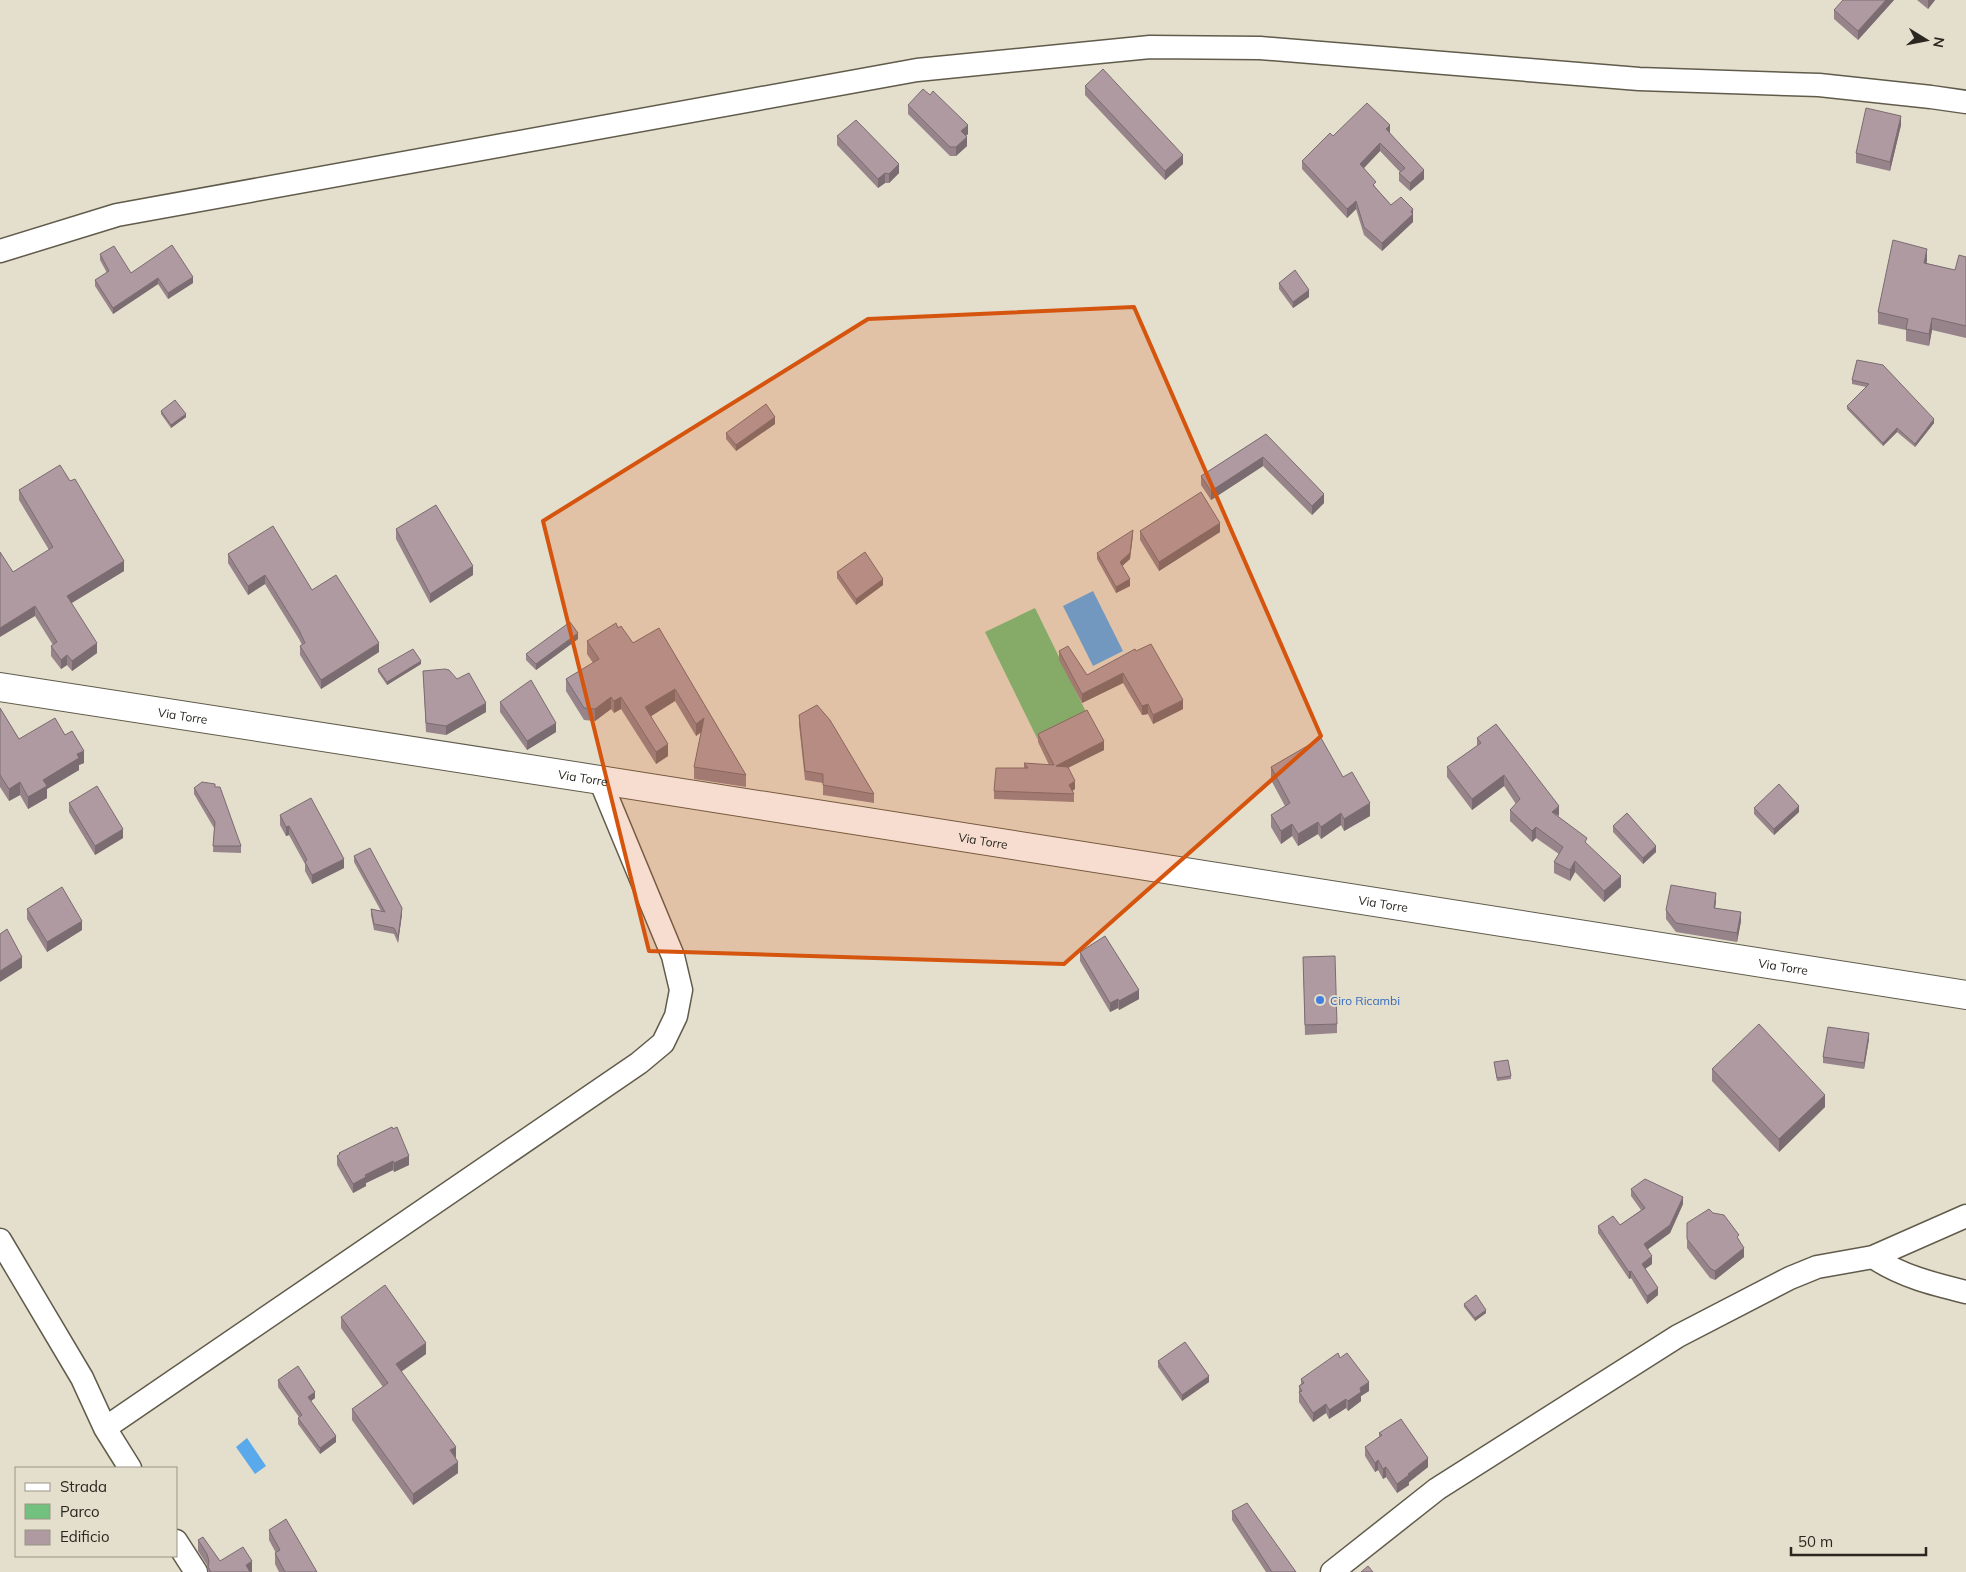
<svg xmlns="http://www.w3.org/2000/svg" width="1966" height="1572" viewBox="0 0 1966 1572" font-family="Mulish,sans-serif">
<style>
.green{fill:#72c17f}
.water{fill:#5aa9eb}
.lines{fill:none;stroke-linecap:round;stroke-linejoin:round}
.minor-casing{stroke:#605b4b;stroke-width:25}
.major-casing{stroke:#605b4b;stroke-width:30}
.minor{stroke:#fff;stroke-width:22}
.major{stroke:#fff;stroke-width:28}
.wall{fill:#96848a}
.shaded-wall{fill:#7a6c70}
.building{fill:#ae9aa0;stroke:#7a6c70}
.marked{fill:#d5540e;fill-opacity:0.2;stroke:#d5540e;stroke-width:4;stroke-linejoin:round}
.shop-dot{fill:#3f7fe0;stroke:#e4decc;stroke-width:2}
.labels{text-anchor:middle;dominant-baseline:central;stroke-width:4;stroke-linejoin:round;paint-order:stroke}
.street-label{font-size:12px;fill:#292720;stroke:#e4decc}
.shop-label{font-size:12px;fill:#366cbe;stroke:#e4decc;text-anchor:start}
</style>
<rect width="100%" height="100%" fill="#e4decc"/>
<!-- green -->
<path class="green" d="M1035,608L1088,716L1038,740L985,632Z"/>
<!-- water -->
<path class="water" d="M1093,591L1123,651L1093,666L1063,606Z
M247,1438L266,1466L255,1474L236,1447Z"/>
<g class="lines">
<defs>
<path id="minor" d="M0,251L117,215L917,70L1150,47L1260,48L1639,79L1819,85L1931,97L1966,102
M0,1240L82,1378L105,1428
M1873,1257C1901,1276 1933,1284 1966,1292
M130,1468L105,1428L639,1063L663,1043L676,1016L681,990L673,956L600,780
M176,1541L196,1572
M1332,1572L1437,1489L1678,1336L1790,1278L1817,1267L1873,1257L1966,1216"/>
<g id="major">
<path id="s1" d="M0,687L600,780L1966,995"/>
</g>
</defs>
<!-- minor casing -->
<use href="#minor" class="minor-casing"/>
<!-- major casing -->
<use href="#major" class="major-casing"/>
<!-- minor -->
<use href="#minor" class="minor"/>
<!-- major -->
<use href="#major" class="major"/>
</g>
<!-- wall -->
<path class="wall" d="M1894,0L1858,40L1834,19V10Z
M1917,0H1935L1928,9Z
M1085,86L1183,164L1165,180L1085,95Z
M908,105L968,134L966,136L967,146L956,156H950L908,114Z
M1901,125L1890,171L1856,163V153Z
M1390,133L1424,179L1410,191L1399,181V173L1400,172L1380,151L1364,168L1376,188L1391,205L1413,218V222L1382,251L1364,235L1356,209L1347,218L1302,169V161L1333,136Z
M837,136L899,173L889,183H885L878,188L837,145Z
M100,254L131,273L193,283L168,299L158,284L113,314L95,286V280L107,273L100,260Z
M1966,257V338L1932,330L1929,346L1906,341V330L1878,324V312L1927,261L1926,263L1955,270Z
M1279,283L1309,297L1293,308L1279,289Z
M1857,360L1934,423L1915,447L1897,432L1883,446L1847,409V406L1866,387L1852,384V380Z
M161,411L186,417L171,428L161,414Z
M775,424L736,451L726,439V433Z
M1266,434L1324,503L1312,515L1263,466L1211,500L1201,485V476Z
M19,490L124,571L71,603L97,653L72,671L67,665L61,669L51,656V646L53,645L35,616L13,572L49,550L19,500Z
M396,529L473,575L430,603L396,539Z
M1140,531L1220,532L1159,571L1140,540Z
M1133,536L1130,559L1122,566L1130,586L1116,593L1097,559V553Z
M228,554L312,590L379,652L321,689L300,655V646L302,645L299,639L265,584L248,595L228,563Z
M837,572L883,585L856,605L837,578Z
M618,628L633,643L659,628L746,775V787L694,779V767L701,732L696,736L675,701L651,716L668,756L656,764L621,709L614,713L611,709L595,721L584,720L566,691V679L593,663L587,654V641Z
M578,639L536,670L526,660V654Z
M1059,651L1087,675L1136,651L1183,709L1153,724L1148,714L1142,715L1123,683L1082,703L1059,660Z
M421,664L387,685L378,672V669Z
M423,671L486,712L446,735L426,732Z
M500,702L556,732L527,750L500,712Z
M0,708L19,739L65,735L84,763L79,765V770L47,789V798L28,809L20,795L9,801L0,787Z
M799,715L874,794V803L823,795V783L805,780L799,725Z
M1038,734L1104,750L1068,767L1075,789L1072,791L1074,794V802L994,799V791L1024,768V763L1049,765L1038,742Z
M1477,738L1587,844L1621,887L1604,902L1575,872L1570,881L1554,873V862L1559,854L1536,838L1532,842L1510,821V810L1516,804L1504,786L1472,810L1447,777V767L1477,746Z
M1271,767L1343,777L1370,816L1344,831L1341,825L1321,839L1318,834L1298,846L1292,836L1281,844L1271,827V815L1285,806L1271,780Z
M215,787L241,846V853L213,852L214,828L194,794V788Z
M69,803L123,838L95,855L69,812Z
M1754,808L1799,812L1774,835L1754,814Z
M280,815L344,868L312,884L305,871V864L289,835L286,836L280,825Z
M1613,826L1656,852L1643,864L1613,832Z
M354,856L402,914L398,943L394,934L374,930L371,915V909L381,911L354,862Z
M1716,901L1715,908L1741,921L1737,942L1676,932L1666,919V910Z
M27,909L82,930L47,952L27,919Z
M1080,952L1139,999L1119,1010L1118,1008L1110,1012L1080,961Z
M1303,957L1337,1024V1033L1305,1035Z
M1869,1039L1864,1069L1823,1063V1057Z
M1494,1062L1511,1076V1079L1497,1081Z
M1712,1069L1825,1107L1779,1152L1712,1081Z
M392,1127L409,1165L394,1172L393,1170L366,1183V1186L353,1193L337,1165V1156L339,1155V1153Z
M1631,1189L1683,1204L1670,1233L1648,1249L1652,1264L1645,1269L1658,1295L1647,1304L1631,1278L1629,1279L1598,1233V1226L1620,1225L1641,1210L1631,1196Z
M1687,1223L1739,1239L1744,1257L1715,1280L1710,1278L1687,1248Z
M1464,1304L1486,1313L1475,1321L1464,1307Z
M341,1317L426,1354L401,1372L456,1458L458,1473L413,1505L352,1420V1409L383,1387L341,1328Z
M1340,1358L1369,1391L1361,1396V1401L1348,1411L1346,1408L1329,1419L1326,1413L1313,1422L1299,1402V1386L1301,1384V1379Z
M1158,1361L1209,1382L1182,1401L1158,1367Z
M278,1380L315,1398L311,1401L336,1442L320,1454L298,1424V1418L299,1417L278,1387Z
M1379,1433L1428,1467L1409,1482V1485L1397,1493L1386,1477L1383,1479L1378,1470L1375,1472L1365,1456V1447L1379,1437Z
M1232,1511L1296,1572H1266L1232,1520Z
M269,1530L317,1572H279L275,1564V1553H276L269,1540Z
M198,1540L220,1561L252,1572H208L207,1565L198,1551Z"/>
<!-- shaded-wall -->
<path class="shaded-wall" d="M1886,0H1894L1858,40V31Z
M1928,0H1935L1928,9Z
M1901,116V125L1890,171V162Z
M968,125V134L961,140V131Z
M1390,125V133L1386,129Z
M967,137V146L956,156V147Z
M1380,143V151L1360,172V164Z
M1183,155V164L1165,180V171Z
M899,164V173L889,183V174Z
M1424,170V179L1410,191V183Z
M885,173V183L878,188V179Z
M1356,201V209L1347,218V209Z
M1413,209V222L1382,251V243Z
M1927,249V261L1924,275V263Z
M193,277V283L168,299V293Z
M158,278V284L113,314V308Z
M1309,290V297L1293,308V302Z
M1932,318V330L1929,346V334Z
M186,414V417L171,428V425Z
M775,417V424L736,451V445Z
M1934,419V423L1915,447V444Z
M1897,428V432L1883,446V443Z
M1263,457V466L1211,500V491Z
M1324,494V503L1312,515V506Z
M1220,523V532L1159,571V562Z
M1133,530L1130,559L1120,568V562Z
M124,561V571L67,606V596Z
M473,566V575L430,603V594Z
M265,575V584L248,595V586Z
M883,579V585L856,605V599Z
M1130,579V586L1116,593V587Z
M35,606V616L0,637V628Z
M578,633V639L536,670V664Z
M97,643V653L72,671V661Z
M379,643V652L321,689V680Z
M67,655V665L61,669V660Z
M421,661V664L387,685V682Z
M1123,673V683L1082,703V694Z
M675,689V701L645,720V707Z
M611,697V709L595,721V709Z
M621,697V709L614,713V701Z
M1183,700V709L1153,724V715Z
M486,703V712L446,735V726Z
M1148,704V714L1142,715V706Z
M704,718V730L696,736V724Z
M556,723V732L527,750V741Z
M1104,741V750L1056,774V766Z
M668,744V756L656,764V752Z
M84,751V763L79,765V770L47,789V798L28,809V797L43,780L77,754Z
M1504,775V786L1472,810V799Z
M1075,781V789L1069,793V785Z
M20,782V795L9,801V789Z
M1370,803V816L1344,831V819Z
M1559,806V816L1552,812Z
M1799,806V812L1774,835V829Z
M1341,813V825L1321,839V827Z
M1318,822V834L1298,846V834Z
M1292,824V836L1281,844V831Z
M289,826V835L286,836V827Z
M1536,827V838L1532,842V831Z
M123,829V838L95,855V846Z
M1656,846V852L1643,864V858Z
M344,859V868L312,884V875Z
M1575,861V872L1570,881V870Z
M1621,876V887L1604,902V891Z
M1716,893V901L1714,916V908Z
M402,908V914L398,943V937Z
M1741,912V921L1737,942V933Z
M82,921V930L47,952V942Z
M22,957V968L0,982V971Z
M1139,990V999L1119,1010V1001Z
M1118,999V1008L1110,1012V1003Z
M1869,1033V1039L1864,1069V1063Z
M1825,1095V1107L1779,1152V1139Z
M409,1156V1165L394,1172V1163Z
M393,1161V1170L366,1183V1186L353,1193V1184L365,1175Z
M1683,1197V1204L1670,1233L1644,1252V1244Z
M1744,1248V1257L1715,1280V1271Z
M1652,1256V1264L1642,1271V1264Z
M1631,1271V1278L1629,1279V1272Z
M1658,1288V1295L1647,1304V1296Z
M1486,1310V1313L1475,1321V1318Z
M426,1343V1354L396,1375V1364Z
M1209,1376V1382L1182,1401V1395Z
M1369,1382V1391L1361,1396V1401L1348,1411V1401L1360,1388Z
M315,1392V1398L308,1403V1397Z
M1346,1399V1408L1329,1419V1410Z
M1326,1404V1413L1313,1422V1413Z
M336,1436V1442L320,1454V1448Z
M456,1447V1458L450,1450Z
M1428,1458V1467L1409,1482V1485L1397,1493V1484L1408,1474Z
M1378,1460V1470L1375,1472V1463Z
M458,1462V1473L413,1505V1494Z
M1386,1467V1477L1383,1479V1469Z
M252,1561V1572H246V1565Z"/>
<!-- building -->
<path class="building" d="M1843,0H1886L1858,31L1834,10Z
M1103,69L1183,155L1165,171L1085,86Z
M923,89L930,95L933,91L968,125L961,131L967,137L956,147H950L908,105Z
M1367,103L1390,125L1386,129L1424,170L1410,183L1399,173L1405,168L1380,143L1360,164L1376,182L1373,185L1391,205L1401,197L1413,209L1411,212L1413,214L1382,243L1364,227L1356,201L1347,209L1302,161L1330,133L1333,136Z
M1866,108L1901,116L1890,162L1856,153Z
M856,120L899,164L889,174L885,173L878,179L837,136Z
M1893,240L1927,249L1924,263L1955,270L1959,255L1966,257V326L1932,318L1929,334L1906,329L1908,319L1878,312Z
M172,245L193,277L168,293L158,278L113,308L95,280L109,271L100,254L114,246L131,273Z
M1295,270L1309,290L1293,302L1279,283Z
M1857,360L1883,365L1934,419L1915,444L1897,428L1883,443L1847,406L1869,384L1852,380Z
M175,400L186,414L171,425L161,411Z
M766,404L775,417L736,445L726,433Z
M1266,434L1324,494L1312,506L1263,457L1211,491L1201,476Z
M60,465L70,481L75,479L124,561L67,596L97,643L72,661L67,655L61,660L51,646L57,642L35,606L0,628V552L13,572L53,547L19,490Z
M1201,492L1220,523L1159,562L1140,531Z
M436,505L473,566L430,594L396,529Z
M273,526L312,590L336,575L379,643L321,680L300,646L305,643L299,630L265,575L248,586L228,554Z
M1133,530L1130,553L1120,562L1130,579L1116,587L1097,553Z
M865,552L883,579L856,599L837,572Z
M570,622L578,633L536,664L526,654Z
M616,623L618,628L621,626L633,643L659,628L746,775L694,767L704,718L696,724L675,689L645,707L668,744L656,752L621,697L614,701L611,697L595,709L584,708L566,679L599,659L587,641Z
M1151,644L1183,700L1153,715L1148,704L1142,706L1123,673L1082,694L1059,651L1068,646L1087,675L1135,649L1136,651Z
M413,649L421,661L387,682L378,669Z
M445,669L449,670L457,679L469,673L486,703L446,726L426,723L423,671Z
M531,680L556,723L527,741L500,702Z
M817,705L830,720L874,794L823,785V774L805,771L799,715Z
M0,708L19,739L55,718L65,735L72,731L84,751L77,754L79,758L43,780L47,786L28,797L20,782L9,789L0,775Z
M1087,710L1104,741L1056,766L1068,767L1075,781L1069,785L1074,794L994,791L996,768H1028L1024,763L1054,765L1038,734Z
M1496,724L1559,806L1552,812L1587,838L1585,842L1621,876L1604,891L1575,861L1570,870L1554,862L1563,847L1536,827L1532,831L1510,810L1520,799L1504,775L1472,799L1447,767L1481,743L1477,738Z
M1321,738L1343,777L1352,772L1370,803L1344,819L1341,813L1321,827L1318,822L1298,834L1292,824L1281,831L1271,815L1290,803L1271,767Z
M202,782L215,784V787H220L241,846H213L215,822L194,788Z
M1779,784L1799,806L1774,829L1754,808Z
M97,786L123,829L95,846L69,803Z
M311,798L344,859L312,875L305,862L307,860L289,826L286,827L280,815Z
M1627,813L1656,846L1643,858L1613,826Z
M370,848L402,908L398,937L394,928L374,924L371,909L385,912L354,856Z
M1671,885L1716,893L1714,908L1741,912L1737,933L1676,923L1666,910Z
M62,887L82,921L47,942L27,909Z
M7,929L22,957L0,971V934Z
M1105,936L1139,990L1119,1001L1118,999L1110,1003L1080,952Z
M1335,956L1337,1024L1305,1025L1303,957Z
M1759,1024L1825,1095L1779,1139L1712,1069Z
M1828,1027L1869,1033L1864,1063L1823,1057Z
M1508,1060L1511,1076L1497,1078L1494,1062Z
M392,1127L393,1129L397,1127L409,1156L394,1163L393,1161L365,1175L366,1177L353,1184L337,1156L340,1154L339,1153Z
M1645,1179L1683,1197L1670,1225L1644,1244L1652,1256L1642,1264L1658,1288L1647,1296L1631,1271L1629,1272L1598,1226L1613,1216L1620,1225L1645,1208L1631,1189Z
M1709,1209L1713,1213L1724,1215L1739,1235L1737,1237L1744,1248L1715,1271L1710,1268L1687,1239V1223Z
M385,1285L426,1343L396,1364L456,1447L450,1450L458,1462L413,1494L352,1409L388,1383L341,1317Z
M1476,1295L1486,1310L1475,1318L1464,1304Z
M1185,1342L1209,1376L1182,1395L1158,1361Z
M1338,1353L1340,1358L1347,1353L1369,1382L1360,1388L1361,1392L1348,1401L1346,1399L1329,1410L1326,1404L1313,1413L1299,1392L1302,1391L1299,1386L1304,1383L1301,1379Z
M298,1366L315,1392L308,1397L336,1436L320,1448L298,1418L302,1415L278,1380Z
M1401,1419L1428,1458L1408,1474L1409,1475L1397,1484L1386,1467L1383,1469L1378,1460L1375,1463L1365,1447L1382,1435L1379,1433Z
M1247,1503L1296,1572H1272L1232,1511Z
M286,1519L317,1572H285L275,1553L280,1550L269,1530Z
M203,1537L220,1561L243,1547L252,1561L246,1565L250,1572H211L208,1567L209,1561L207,1554L198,1540Z
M1368,1566L1373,1572H1361Z"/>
<!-- marked area -->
<path class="marked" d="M1134,307L1321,736L1064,964L649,951L543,521L868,319Z"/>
<!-- markers -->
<circle class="shop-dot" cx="1320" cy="1000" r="5"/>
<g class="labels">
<!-- street labels -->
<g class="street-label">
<text stroke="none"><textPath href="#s1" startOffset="185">Via Torre</textPath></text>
<text stroke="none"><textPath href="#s1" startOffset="590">Via Torre</textPath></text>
<text stroke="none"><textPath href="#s1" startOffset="995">Via Torre</textPath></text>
<text stroke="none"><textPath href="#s1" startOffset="1400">Via Torre</textPath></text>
<text stroke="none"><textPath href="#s1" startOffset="1805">Via Torre</textPath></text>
</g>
<!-- shop labels -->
<g class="shop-label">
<text x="1330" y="1000">Ciro Ricambi</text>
</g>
</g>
<!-- legend -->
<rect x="15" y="1467" width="162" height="90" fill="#e4decc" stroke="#999587"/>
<rect x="25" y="1483" width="25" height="8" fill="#ffffff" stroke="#999587"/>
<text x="60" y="1492" font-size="15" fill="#292720">Strada</text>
<rect x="25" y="1504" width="25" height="15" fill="#72c17f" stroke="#999587"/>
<text x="60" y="1517" font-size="15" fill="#292720">Parco</text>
<rect x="25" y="1530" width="25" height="15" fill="#ae9aa0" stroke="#999587"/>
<text x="60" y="1542" font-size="15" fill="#292720">Edificio</text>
<!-- north arrow -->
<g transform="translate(1926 40) rotate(100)" stroke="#e4decc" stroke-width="4" paint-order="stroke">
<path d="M0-4L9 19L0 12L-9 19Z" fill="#292720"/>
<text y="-8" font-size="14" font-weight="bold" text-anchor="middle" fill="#292720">N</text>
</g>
<!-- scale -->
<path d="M1791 1547v8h135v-8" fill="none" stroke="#292720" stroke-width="2.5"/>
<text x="1798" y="1547" font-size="15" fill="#292720" stroke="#e4decc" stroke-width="4" paint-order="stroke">50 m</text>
</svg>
